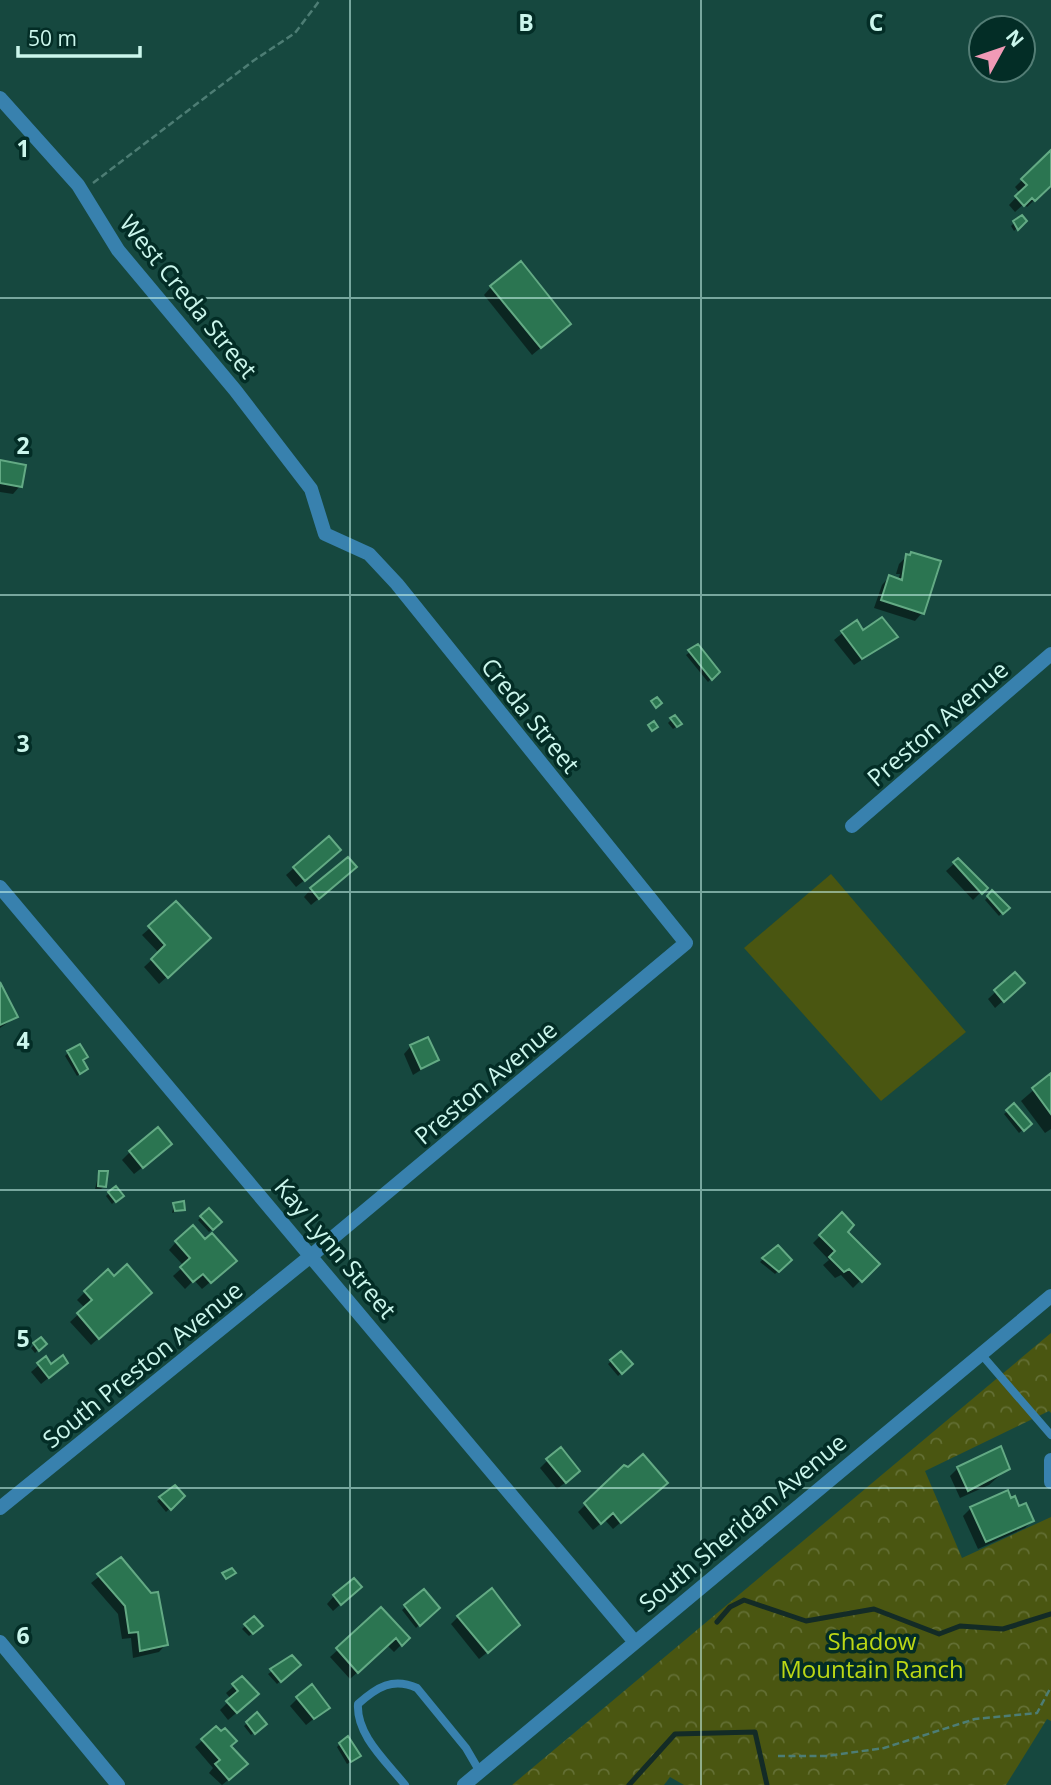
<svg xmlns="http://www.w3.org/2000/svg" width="1051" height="1785" viewBox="0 0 1051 1785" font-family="'Open Sans',sans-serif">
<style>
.grass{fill:#4a5611}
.park{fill:url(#park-crowns)}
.shadow{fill:#0007}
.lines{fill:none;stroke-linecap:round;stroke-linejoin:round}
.stream{stroke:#132b26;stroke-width:5}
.building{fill:#2b7551;stroke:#63aa84;stroke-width:2}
.path{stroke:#4d7d74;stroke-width:2.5;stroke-dasharray:7 3.5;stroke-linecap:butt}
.lane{stroke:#3881ae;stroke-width:8}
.street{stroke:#3881ae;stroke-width:14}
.grid{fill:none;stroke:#cbf6ec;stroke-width:2;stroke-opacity:0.55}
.labels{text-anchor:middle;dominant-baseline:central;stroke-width:7;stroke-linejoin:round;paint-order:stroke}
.street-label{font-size:24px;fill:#cbf6ec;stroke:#032d26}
.park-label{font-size:24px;fill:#bbd715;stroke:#032d26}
.grid-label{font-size:23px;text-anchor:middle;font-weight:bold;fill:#cbf6ec;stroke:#032d26;stroke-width:7;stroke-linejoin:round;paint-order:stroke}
</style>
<defs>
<pattern id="park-crowns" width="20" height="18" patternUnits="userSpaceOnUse" patternTransform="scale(1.75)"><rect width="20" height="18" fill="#4a5611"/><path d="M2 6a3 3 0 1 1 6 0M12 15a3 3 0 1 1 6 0" fill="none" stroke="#636f34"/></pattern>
</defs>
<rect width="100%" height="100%" fill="#16483f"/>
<!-- grass -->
<path class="grass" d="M831,874L966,1032L881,1101L744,948Z"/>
<!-- park -->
<path class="park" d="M1051,1333V1413L1049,1411L925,1471L962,1558L1051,1517V1721L1047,1719L1006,1785H684L670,1777L664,1785H512Z"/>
<!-- shadow -->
<path class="shadow" d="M1051,152V184L1027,207L1024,204L1015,212L1009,205L1020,193L1015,187Z
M1025,221L1014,231L1011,226L1014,223Z
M491,287L561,331L532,355L484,295Z
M0,462L20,486L13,494L0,492Z
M907,556L922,613L915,621L874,608L882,585L889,577L898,580L900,574H896L899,564Z
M856,622L863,632L896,637L854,665L834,640Z
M698,646L718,672L708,682L686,655Z
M672,719L680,724L673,729L668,723Z
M332,858L296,887L286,875L294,868Z
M958,860L985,888L973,900L946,871Z
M347,875L311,905L304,897L311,889Z
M992,893L1007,908L999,916L985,900Z
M150,928L201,946L159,984L144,967L159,953L142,935Z
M1015,974V990L995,1008L988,999Z
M0,986L16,1017L0,1028Z
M411,1046L437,1060L413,1075L404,1054Z
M68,1053L81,1061L82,1072L77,1076L65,1056Z
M1051,1075V1129L1045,1133L1021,1101Z
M1014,1106L1029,1124L1019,1133L1004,1114Z
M130,1152H162L134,1174L122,1160Z
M99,1172L105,1186L101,1189H95Z
M109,1193L121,1195L112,1204L106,1196Z
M174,1205L183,1209L172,1213Z
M209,1210L220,1222L209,1232L198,1220Z
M841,1215L845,1232L877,1264L853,1288L841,1275L835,1278L823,1265L829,1260L813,1243Z
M176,1242L227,1268L202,1289L194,1280L185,1289L173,1276L184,1266L169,1250Z
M763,1259L790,1260L775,1274L760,1262Z
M114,1278L142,1300L91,1345L70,1322L85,1308L77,1300L85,1292Z
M40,1339L44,1344L35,1353L31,1348Z
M621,1353L631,1364L618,1376L608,1364Z
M39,1365L51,1366L58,1370L41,1384L31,1372Z
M548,1460L571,1478L557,1489L540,1468Z
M958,1468H1008L989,1485L960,1498L950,1476Z
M175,1487L183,1496L166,1512L157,1501Z
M658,1490L613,1529L605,1520L593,1530L578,1512L585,1505Z
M1010,1500L1032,1521L1025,1528L978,1549L963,1516L971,1508Z
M120,1560L166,1644L159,1652L133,1658L131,1638L122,1639L118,1614L91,1583Z
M424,1591L437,1608L416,1628L402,1610Z
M352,1594L333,1611L327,1604L334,1596Z
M381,1610L408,1638L394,1652L387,1645L350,1679L330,1657Z
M458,1617L511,1633L479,1659L451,1624Z
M254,1618L258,1629L249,1636L242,1629Z
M292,1658L298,1665L277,1684L268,1674Z
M234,1686L249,1702L228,1720L220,1710L231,1699L226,1693Z
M298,1698L327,1708L306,1725L290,1706Z
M257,1715L261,1727L251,1735L244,1726Z
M203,1740L229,1746L238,1772L222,1785L209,1773L213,1768L195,1747Z
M340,1744L355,1759L347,1764L337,1747Z"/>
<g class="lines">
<!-- stream -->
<path class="stream" d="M717,1622L730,1607L744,1600L806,1621L874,1609L939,1634L960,1626L1003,1629L1051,1614
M629,1785L675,1734L755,1732L767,1785"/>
</g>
<!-- building -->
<path class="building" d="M1051,150V186L1035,201L1032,198L1024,206L1015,196L1027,185L1021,179Z
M1022,215L1027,221L1018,230L1013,221Z
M521,261L571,324L541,348L490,286Z
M0,460L26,465L22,487L0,483Z
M911,552L941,561L924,614L881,600L889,575L902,580L906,554L910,555Z
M882,617L898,637L862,659L841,631L857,620L863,630Z
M698,644L720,672L712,680L688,650Z
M657,697L662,703L656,708L651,701Z
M675,715L682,724L677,727L670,718Z
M654,721L658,727L652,731L648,725Z
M329,836L341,850L305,881L293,867Z
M348,857L357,867L319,899L310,888Z
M958,858L988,888L982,894L953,862Z
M992,890L1010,908L1003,914L987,896Z
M176,901L211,938L168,978L151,959L165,945L148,926Z
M1015,972L1025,983L1004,1002L994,990Z
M0,982L18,1017L0,1025Z
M428,1037L439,1060L421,1069L410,1045Z
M80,1044L88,1057L83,1060L88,1069L80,1074L67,1051Z
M1051,1073V1114L1032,1088Z
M1014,1103L1032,1124L1024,1131L1006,1110Z
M158,1127L172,1144L143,1168L129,1151Z
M99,1171H108L106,1187L98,1186Z
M116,1186L124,1196L116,1202L108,1192Z
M184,1201L185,1210L175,1211L173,1203Z
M209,1208L222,1222L213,1230L200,1216Z
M842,1212L854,1225L848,1232L880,1264L862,1282L849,1269L844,1272L829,1257L835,1251L819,1235Z
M193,1225L205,1239L212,1233L237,1261L211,1283L203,1274L193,1282L180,1267L190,1258L175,1241Z
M778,1245L792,1260L779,1272L762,1258Z
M127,1264L152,1293L99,1339L77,1313L92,1300L84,1291L108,1269L114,1276Z
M41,1337L47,1344L39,1351L33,1343Z
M621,1351L633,1364L622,1374L610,1360Z
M63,1355L68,1363L49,1378L37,1363L46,1356L51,1364Z
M1001,1446L1010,1469L968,1491L957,1467Z
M561,1447L580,1471L566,1483L546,1459Z
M643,1454L668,1483L621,1523L613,1513L601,1524L584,1503L624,1465L628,1467Z
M175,1485L185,1496L171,1510L159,1497Z
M1008,1490L1011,1498L1015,1496L1019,1506L1026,1503L1034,1521L986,1542L970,1507Z
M121,1557L151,1593L158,1592L168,1645L140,1651L138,1632L129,1633L125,1606L97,1574Z
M232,1568L236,1573L226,1579L222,1573Z
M354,1578L362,1587L341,1605L333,1595Z
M492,1588L520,1625L488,1653L457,1616Z
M424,1589L440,1608L420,1626L404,1605Z
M381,1607L410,1638L402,1646L396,1638L358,1673L336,1648Z
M254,1616L263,1626L253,1634L244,1624Z
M292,1655L301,1665L281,1682L270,1669Z
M242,1676L259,1694L237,1713L226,1701L238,1691L232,1684Z
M312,1684L330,1708L314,1719L296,1697Z
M257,1712L267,1724L255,1734L246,1722Z
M216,1726L221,1731L225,1728L237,1741L231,1746L248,1764L229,1780L215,1764L220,1760L201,1739Z
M348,1736L361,1756L351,1762L339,1743Z"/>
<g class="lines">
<!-- path -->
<path class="path" d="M93,183L253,61L295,33L320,0
M778,1756H827L884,1748L975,1719L1037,1713L1051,1687"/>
<!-- lane -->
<path class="lane" d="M981,1354L1051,1435
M405,1785C386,1761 356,1735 358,1704C377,1687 393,1677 417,1688L466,1748L480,1772"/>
<!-- street -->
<path class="street" d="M0,98L78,185L118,250L235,390L311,489L325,534L369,554L397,584L686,943L312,1255L0,1508
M852,826L1051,654
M0,887L634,1641
M1051,1460V1482
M0,1642L118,1785
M464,1785L1051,1296"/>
</g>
<!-- grid -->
<path class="grid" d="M350,0V1785M701,0V1785M0,298H1051M0,595H1051M0,892H1051M0,1190H1051M0,1488H1051"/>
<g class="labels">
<!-- street labels -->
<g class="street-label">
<text transform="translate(189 296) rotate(51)">West Creda Street</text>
<text transform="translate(531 715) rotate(51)">Creda Street</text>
<text transform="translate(937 723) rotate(-41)">Preston Avenue</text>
<text transform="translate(485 1082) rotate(-40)">Preston Avenue</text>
<text transform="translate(336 1248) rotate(50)">Kay Lynn Street</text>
<text transform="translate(142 1364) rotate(-39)">South Preston Avenue</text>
<text transform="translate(742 1522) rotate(-40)">South Sheridan Avenue</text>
</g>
<!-- park labels -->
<g class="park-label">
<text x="872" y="1640">Shadow<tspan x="872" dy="28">Mountain Ranch</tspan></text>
</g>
</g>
<g class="grid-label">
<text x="526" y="31">B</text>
<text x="876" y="31">C</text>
<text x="23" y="157">1</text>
<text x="23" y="454">2</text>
<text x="23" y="752">3</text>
<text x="23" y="1049">4</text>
<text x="23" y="1347">5</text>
<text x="23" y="1644">6</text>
</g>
<!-- north arrow -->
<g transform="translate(1002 49) rotate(50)"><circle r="33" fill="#032d26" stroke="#537d75" stroke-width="2"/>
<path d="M0-5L12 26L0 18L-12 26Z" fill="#f09ab6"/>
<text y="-10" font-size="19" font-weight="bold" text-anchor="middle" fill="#cbf6ec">N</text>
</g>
<!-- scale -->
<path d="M18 46v10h122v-10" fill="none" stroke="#cbf6ec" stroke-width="3.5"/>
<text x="28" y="46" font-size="21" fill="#cbf6ec" stroke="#032d26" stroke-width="5" paint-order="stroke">50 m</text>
</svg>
